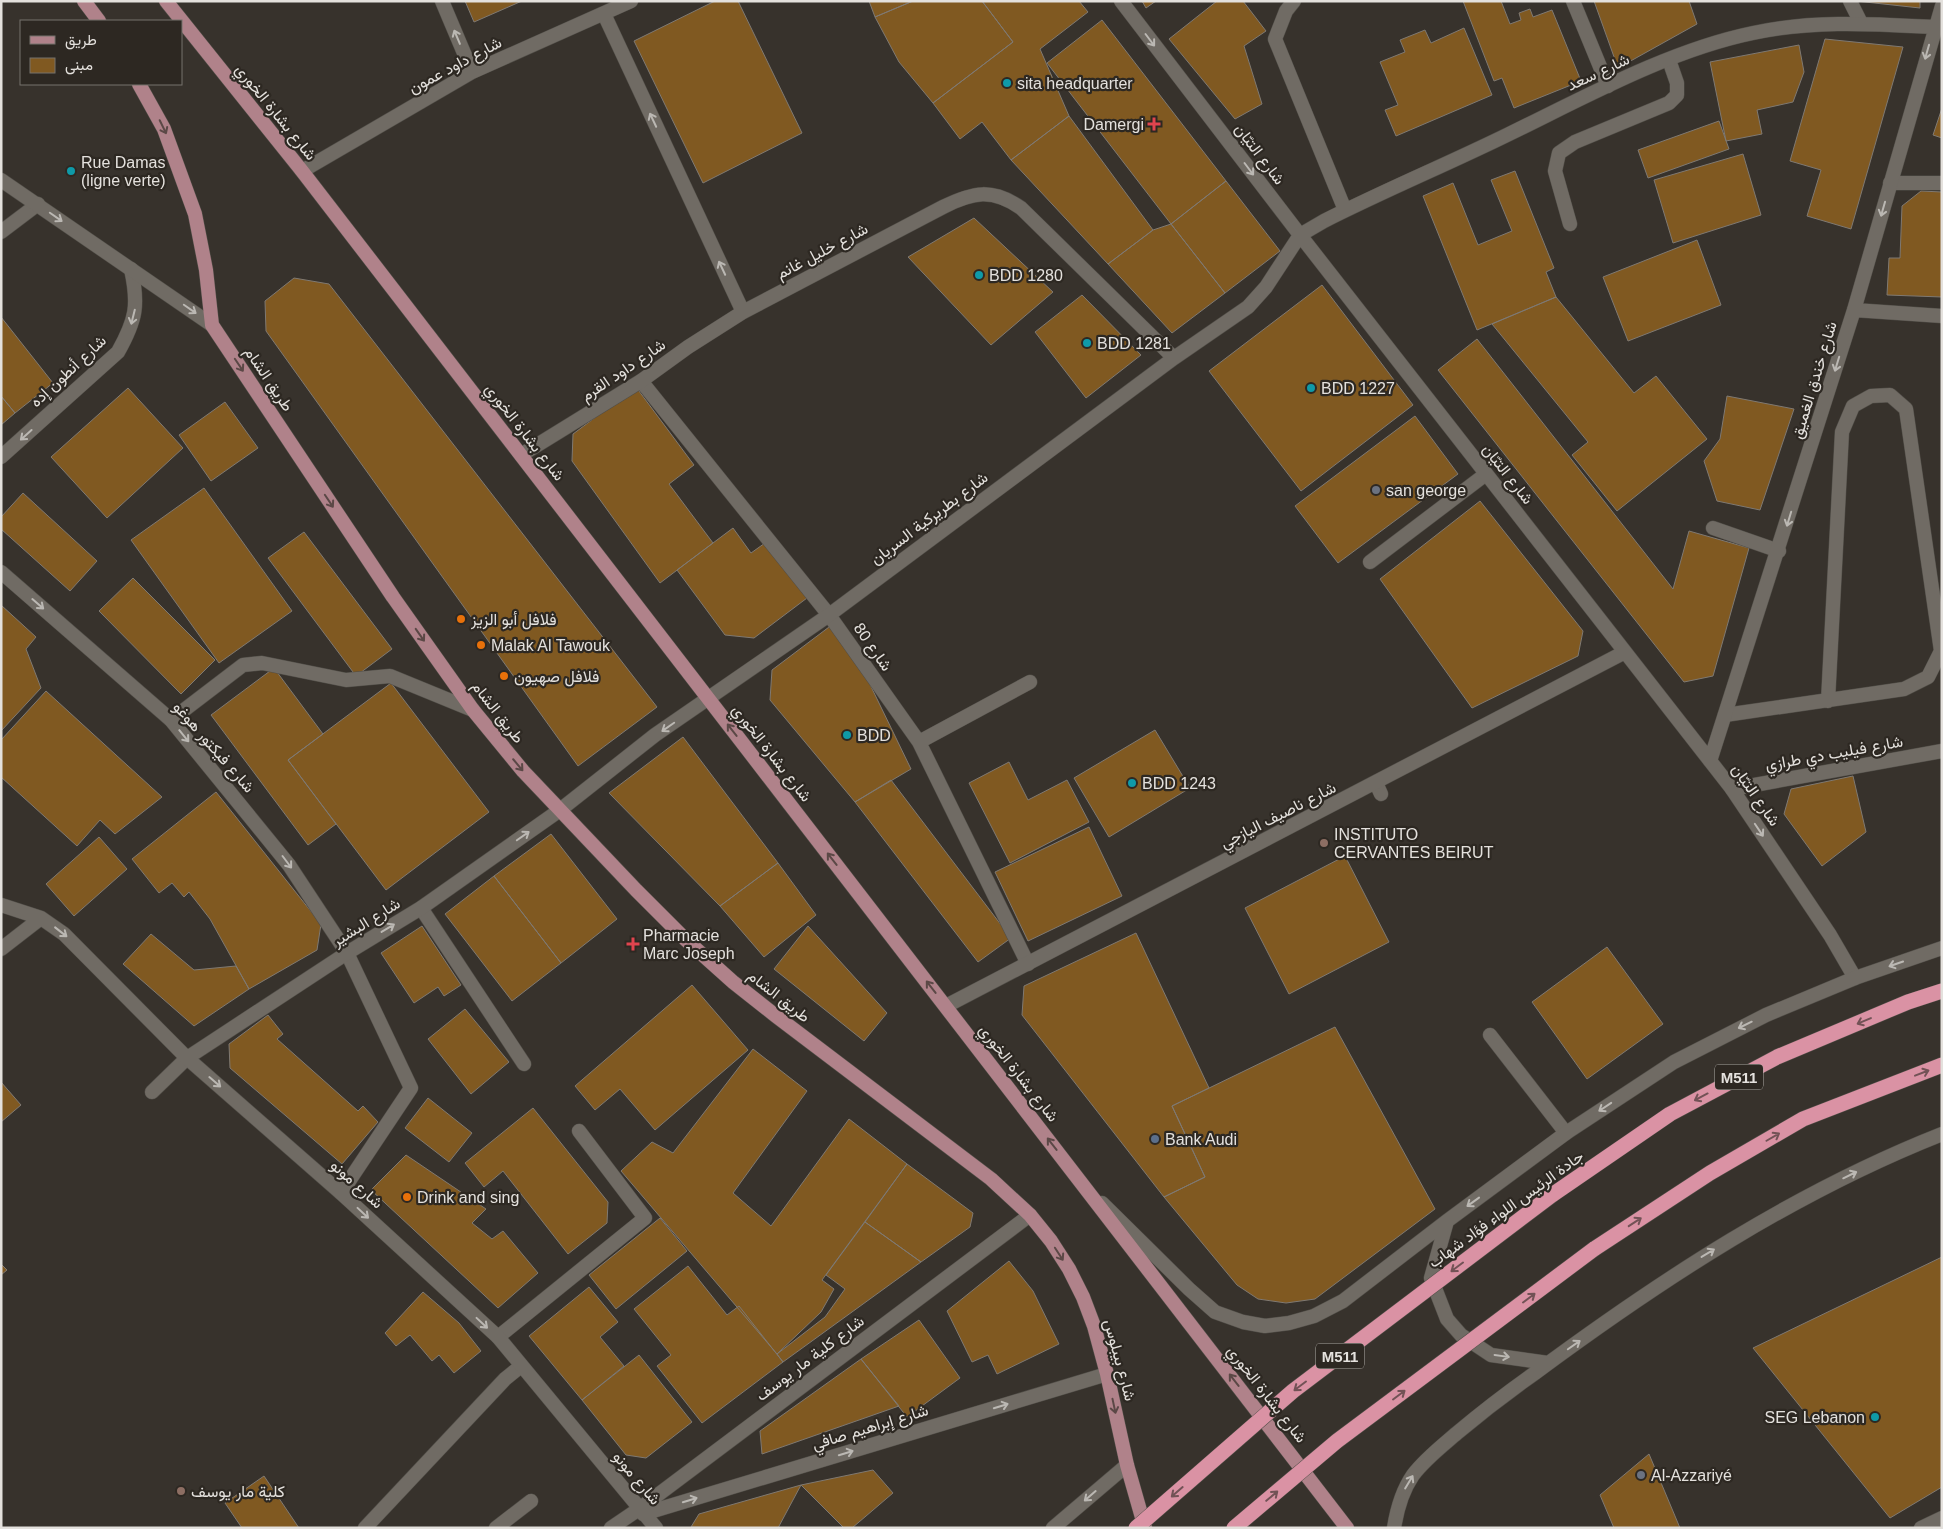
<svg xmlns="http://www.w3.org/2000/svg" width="1943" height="1529" viewBox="0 0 1943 1529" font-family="Helvetica,Vazirmatn,sans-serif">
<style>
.building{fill:#805921;stroke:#7f7972}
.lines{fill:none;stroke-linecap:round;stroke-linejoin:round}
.service-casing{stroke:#514e48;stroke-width:15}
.pedestrian-casing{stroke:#514e48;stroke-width:15}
.minor-casing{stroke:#514e48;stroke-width:15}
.tertiary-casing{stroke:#514e48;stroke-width:15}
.primary-casing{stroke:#514e48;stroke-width:15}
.motorway-casing{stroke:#514e48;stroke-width:16}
.service{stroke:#706b64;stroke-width:14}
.pedestrian{stroke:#706b64;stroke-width:14}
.minor{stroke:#706b64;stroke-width:14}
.tertiary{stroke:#706b64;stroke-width:14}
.primary{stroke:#b0828a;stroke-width:14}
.motorway{stroke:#da92a4;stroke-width:15}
.motorway-bridge-casing{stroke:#514e48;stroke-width:16;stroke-linecap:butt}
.motorway-bridge{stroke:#da92a4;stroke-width:15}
.oneway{stroke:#bbb8b3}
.oneway2{stroke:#5b4846}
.oneway3{stroke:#725256}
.culture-dot{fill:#0f9aa8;stroke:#2d2822;stroke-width:2}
.health-dot{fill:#e0444e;stroke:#2d2822;stroke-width:2}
.worship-dot{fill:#6b7280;stroke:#2d2822;stroke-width:2}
.food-dot{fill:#e8710a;stroke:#2d2822;stroke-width:2}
.education-dot{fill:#8d6e63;stroke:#2d2822;stroke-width:2}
.service-dot{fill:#5c6f8a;stroke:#2d2822;stroke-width:2}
.labels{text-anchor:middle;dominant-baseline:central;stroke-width:4.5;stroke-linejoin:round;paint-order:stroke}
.shield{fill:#2d2822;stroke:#adaaa5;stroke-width:1}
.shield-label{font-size:15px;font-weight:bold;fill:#e4e1dd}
.street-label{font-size:16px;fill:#e4e1dd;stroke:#2d2822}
.poi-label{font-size:16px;fill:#e4e1dd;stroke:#2d2822;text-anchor:start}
</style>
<rect width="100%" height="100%" fill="#37322c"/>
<!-- building -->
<path class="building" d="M465,1H522L474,22Z
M715,1H738L802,133L703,183L634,41Z
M869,1H913L875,17Z
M913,1H982L1013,42L933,103L899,62L875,17Z
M982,1H1079L1088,12L1040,49L1069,116L1011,160L982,122L960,139L933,103L1013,42Z
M1142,1H1156L1146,8Z
M1217,1H1243L1266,31L1244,46L1262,104L1235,119L1169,39Z
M1463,1H1501L1510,24L1521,20L1519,13L1530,9L1533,17L1552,10L1581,81L1514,108L1502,78L1494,81Z
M1594,1H1689L1697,24L1618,68Z
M1856,1H1920V8Z
M1102,20L1226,181L1171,224L1047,63Z
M1464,28L1492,95L1396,136L1385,110L1398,105L1380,62L1405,52L1400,40L1425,30L1431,43Z
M1825,39L1903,47L1851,229L1807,216L1821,170L1790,161Z
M1799,45L1804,72L1793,102L1757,110L1762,134L1726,141L1710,62Z
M1942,108V138L1933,135Z
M1069,116L1153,230L1108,264L1011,160Z
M1719,121L1729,149L1648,178L1638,150Z
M1743,154L1761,215L1673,243L1654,180Z
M1515,171L1554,268L1546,272L1556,297L1477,330L1423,196L1453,183L1478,245L1512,231L1491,180Z
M1226,181L1280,251L1225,293L1171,224Z
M1921,191L1942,192V297L1887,295L1889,258H1900L1902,206Z
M974,218L1053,292L991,345L908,257Z
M1171,224L1225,293L1172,333L1108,264L1153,230Z
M1697,240L1721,305L1628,341L1603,277Z
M294,278L329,284L657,707L578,766L266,331L265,301Z
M1322,285L1413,405L1301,491L1209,371Z
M1082,295L1141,355L1086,398L1035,332Z
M1556,297L1634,393L1656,376L1707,439L1617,511L1572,455L1588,442L1492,324Z
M1,317L53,383L15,413L1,396Z
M1477,339L1673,589L1689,531L1749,548L1713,676L1684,682L1438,370Z
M636,387L694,465L669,484L713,543L660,583L572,461L573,434Z
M128,388L183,448L107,518L51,457Z
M1,396L15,413L1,425Z
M1727,396L1794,409L1760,510L1717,501L1704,461L1720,439Z
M225,402L258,448L211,481L179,435Z
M1415,416L1458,474L1338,563L1295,506Z
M204,488L292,611L219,663L131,540Z
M23,493L97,561L70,591L1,529V517Z
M1480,501L1583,631L1578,656L1472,708L1380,579Z
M733,528L751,553L765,543L807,598L754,638L725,635L677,570Z
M304,532L392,649L356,676L268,558Z
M133,578L215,660L181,694L99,611Z
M1,605L36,637L26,649L41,688L1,731Z
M833,624L862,668L911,769L855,802L770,700L772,670Z
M274,668L323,734L288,760L336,824L308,845L211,715Z
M391,683L489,812L386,890L288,760Z
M46,691L162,797L115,834L100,820L77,846L1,777V740Z
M1155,730L1190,788L1109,837L1074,778Z
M683,737L778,863L720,906L609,793Z
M1009,762L1028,800L1067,780L1089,822L1010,863L969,783Z
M1853,776L1866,832L1822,866L1784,814L1791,789Z
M891,780L1011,938L978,962L855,802Z
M216,792L321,924L317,950L249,989L210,919L189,892L184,897L172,883L159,893L132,859Z
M1089,827L1122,896L1028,941L995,872Z
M551,834L617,919L561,963L494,876Z
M99,837L127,869L74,916L46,884Z
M1345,856L1389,942L1289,994L1245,908Z
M778,863L816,915L764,957L720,906Z
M494,876L561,963L512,1001L445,914Z
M422,926L461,985L444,996L438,987L414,1003L381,953Z
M808,926L887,1013L864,1041L774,969Z
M1136,933L1209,1088L1172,1106L1205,1177L1164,1197L1022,1015L1024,986Z
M151,934L194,970L236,966L249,989L194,1026L123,964Z
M1607,947L1663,1024L1587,1079L1532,1002Z
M692,985L748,1050L655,1130L620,1089L595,1110L575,1086Z
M465,1009L509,1062L471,1094L428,1039Z
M268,1015L283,1034L277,1039L358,1111L363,1106L378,1122L342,1164L230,1068L229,1044Z
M1335,1027L1435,1209L1315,1299L1286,1303L1258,1299L1237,1285L1164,1197L1205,1177L1172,1106Z
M753,1049L807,1091L733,1193L771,1226L849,1119L907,1164L822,1280L834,1289L821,1312L777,1354L621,1171L652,1142L673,1153Z
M1,1082L21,1105L1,1122Z
M428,1098L472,1133L449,1162L405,1128Z
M533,1108L608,1202L607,1223L568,1254L503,1171L484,1187L465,1163Z
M406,1155L486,1209L472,1223L492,1239L503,1231L538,1273L498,1308L371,1190Z
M907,1164L973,1213L970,1227L921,1262L865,1222Z
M660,1218L687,1251L616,1309L589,1275Z
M865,1222L921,1262L783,1362L777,1354L825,1317L845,1289L826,1275Z
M1942,1257V1487L1890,1518L1753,1348Z
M1009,1261L1033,1291L1059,1344L997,1374L988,1355L972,1362L947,1311Z
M1,1264L7,1270L1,1275Z
M688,1266L727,1315L739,1306L783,1362L702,1423L657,1366L671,1355L634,1309Z
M589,1287L618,1322L600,1337L624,1366L582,1400L529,1336Z
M423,1292L459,1323L481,1351L454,1373L439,1355L432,1361L410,1335L396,1346L385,1333Z
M919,1320L960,1378L907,1417L861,1359Z
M639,1355L692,1422L646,1458L626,1455L582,1400Z
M861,1359L899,1406L762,1454L760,1431Z
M1649,1454L1680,1528H1614L1600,1495Z
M873,1470L893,1493L852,1528H844L801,1485Z
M264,1476L299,1528H242L225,1503Z
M801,1485L778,1528L691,1527L699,1514Z"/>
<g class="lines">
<defs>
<path id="service" d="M1570,224L1555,171L1559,153L1575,142L1669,103L1677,95V83L1669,60
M1725,715L1904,689L1928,677L1941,651L1906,409L1890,395L1871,396L1853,406L1842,432L1828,701
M1376,783L1381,794
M1732,789L1942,751
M1490,1035L1566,1133
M341,1193L411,1088L347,953
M365,1528L505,1379L521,1366
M496,1528L531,1501"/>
<path id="pedestrian" d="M1573,1L1608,86
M1850,1L1861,23
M1890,183H1942
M641,381L829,615L919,742L1028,964
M1713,528L1779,551
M1370,562L1486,474
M171,720L243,665L262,663L346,680L390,676L473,710
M919,742L1030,682
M421,908L524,1064
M152,1092L187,1058
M498,1337L645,1218L579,1131"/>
<path id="minor" d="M442,1L472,72
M1121,1L1300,235L1732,789L1830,935L1855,978
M1294,1L1286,11L1275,39L1345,210
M604,14L743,312
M302,171L472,72L631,1
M1,232L38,204
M1854,310L1942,316
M521,455L641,381L688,347L743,312L943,207C973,192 992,188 1021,208L1174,358
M1,457L118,352C136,320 139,305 131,269
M1,572L171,720L289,865L347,953
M1710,761L1854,310L1942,6
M1,905L41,918L64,934L187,1058L341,1193L498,1337L656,1528
M1,949L41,918
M946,1006L1625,652
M187,1058L347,953L421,908L560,810L655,735L829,615L1174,358L1248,307L1266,287L1300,235L1324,221C1385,190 1448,164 1509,134C1585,97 1670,50 1753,33C1813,20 1873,24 1934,27
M643,1514L1107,1374
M611,1528L639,1509L1030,1215
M1921,1528L1942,1518"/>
<path id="tertiary" d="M1,180L212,325
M1102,1203L1189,1289L1215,1312L1243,1322L1265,1326L1289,1323L1314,1316L1343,1301L1447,1221L1566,1133L1674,1062L1766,1015L1855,978L1942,948
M1447,1221L1431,1278L1447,1319L1461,1335L1491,1355L1548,1363
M1053,1528L1127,1465
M1394,1528C1397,1509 1402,1491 1413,1475C1425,1459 1442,1446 1457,1433C1482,1412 1508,1392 1535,1373C1662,1279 1795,1192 1942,1134"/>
<path id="primary" d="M84,1L99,21
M166,1L302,171L1347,1528
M139,84L164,129L195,214L206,270L212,325L393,597L473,710L523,771L636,890L685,939L733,982L776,1016L991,1179L1030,1215L1051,1241L1069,1269L1083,1297L1094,1326L1107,1374L1127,1465L1145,1528"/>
<path id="motorway" d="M1552,1195L1670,1114L1777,1057L1908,1002L1942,991
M1594,1249L1710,1173L1803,1119L1942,1065"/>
</defs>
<!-- service casing -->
<use href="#service" class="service-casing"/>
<!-- pedestrian casing -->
<use href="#pedestrian" class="pedestrian-casing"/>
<!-- minor casing -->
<use href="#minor" class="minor-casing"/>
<!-- tertiary casing -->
<use href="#tertiary" class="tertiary-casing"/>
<!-- primary casing -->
<use href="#primary" class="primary-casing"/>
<!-- motorway casing -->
<use href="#motorway" class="motorway-casing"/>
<!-- service -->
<use href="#service" class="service"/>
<!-- pedestrian -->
<use href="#pedestrian" class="pedestrian"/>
<!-- minor -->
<use href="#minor" class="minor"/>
<!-- tertiary -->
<use href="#tertiary" class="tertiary"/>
<!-- primary -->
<use href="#primary" class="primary"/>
<!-- motorway -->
<use href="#motorway" class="motorway"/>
<defs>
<path id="motorway-bridge" d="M1136,1528L1293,1391L1552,1195
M1234,1528L1337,1441L1594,1249"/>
</defs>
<!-- motorway-bridge casing -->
<use href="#motorway-bridge" class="motorway-bridge-casing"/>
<!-- motorway-bridge -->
<use href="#motorway-bridge" class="motorway-bridge"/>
</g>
<!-- one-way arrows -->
<defs><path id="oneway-shaft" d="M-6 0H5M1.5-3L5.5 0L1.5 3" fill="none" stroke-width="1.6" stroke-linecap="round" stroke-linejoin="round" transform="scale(1.25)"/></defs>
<g class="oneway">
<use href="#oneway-shaft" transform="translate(457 37) rotate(-113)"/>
<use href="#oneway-shaft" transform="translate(1150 40) rotate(53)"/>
<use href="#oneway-shaft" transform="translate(1927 52) rotate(106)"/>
<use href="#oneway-shaft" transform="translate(653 120) rotate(-115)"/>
<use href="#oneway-shaft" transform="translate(1249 169) rotate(53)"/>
<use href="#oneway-shaft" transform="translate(1883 209) rotate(106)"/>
<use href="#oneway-shaft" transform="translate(56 217) rotate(35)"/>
<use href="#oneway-shaft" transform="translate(722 268) rotate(-115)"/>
<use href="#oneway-shaft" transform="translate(190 309) rotate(35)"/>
<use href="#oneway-shaft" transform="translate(133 317) rotate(104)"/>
<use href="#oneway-shaft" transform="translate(1837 364) rotate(107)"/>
<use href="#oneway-shaft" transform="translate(26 435) rotate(138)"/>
<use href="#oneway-shaft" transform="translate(1789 519) rotate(107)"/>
<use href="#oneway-shaft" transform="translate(38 604) rotate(41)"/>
<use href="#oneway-shaft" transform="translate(668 727) rotate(145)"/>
<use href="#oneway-shaft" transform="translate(184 736) rotate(51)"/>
<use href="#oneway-shaft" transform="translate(1759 830) rotate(56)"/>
<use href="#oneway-shaft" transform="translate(523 836) rotate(-35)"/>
<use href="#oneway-shaft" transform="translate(287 862) rotate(53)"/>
<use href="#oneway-shaft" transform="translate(388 928) rotate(-31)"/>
<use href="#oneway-shaft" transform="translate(61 932) rotate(38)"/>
<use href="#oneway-shaft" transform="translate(1896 964) rotate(161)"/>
<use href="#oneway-shaft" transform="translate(1745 1025) rotate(154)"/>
<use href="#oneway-shaft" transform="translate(215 1082) rotate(41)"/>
<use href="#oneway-shaft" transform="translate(1605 1107) rotate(146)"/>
<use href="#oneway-shaft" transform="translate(1850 1175) rotate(-26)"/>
<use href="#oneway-shaft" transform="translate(1473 1202) rotate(144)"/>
<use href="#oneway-shaft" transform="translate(363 1213) rotate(43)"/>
<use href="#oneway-shaft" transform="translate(1708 1253) rotate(-31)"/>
<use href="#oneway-shaft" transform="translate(482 1323) rotate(43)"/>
<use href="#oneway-shaft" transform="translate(1574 1345) rotate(-35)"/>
<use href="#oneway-shaft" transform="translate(1502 1356) rotate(8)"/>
<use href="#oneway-shaft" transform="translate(1001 1406) rotate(-17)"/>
<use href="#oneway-shaft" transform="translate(846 1453) rotate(-17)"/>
<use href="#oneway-shaft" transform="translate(1409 1482) rotate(-59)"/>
<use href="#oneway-shaft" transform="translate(1090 1496) rotate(139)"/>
<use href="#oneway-shaft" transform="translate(690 1500) rotate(-17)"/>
</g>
<g class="oneway2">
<use href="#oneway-shaft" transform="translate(163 127) rotate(64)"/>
<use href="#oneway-shaft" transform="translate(239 365) rotate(56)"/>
<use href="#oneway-shaft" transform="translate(329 501) rotate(56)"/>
<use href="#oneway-shaft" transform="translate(420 635) rotate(55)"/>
<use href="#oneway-shaft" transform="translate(732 730) rotate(-128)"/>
<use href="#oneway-shaft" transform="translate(518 765) rotate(50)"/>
<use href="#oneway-shaft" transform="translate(832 859) rotate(-128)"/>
<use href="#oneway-shaft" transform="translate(931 987) rotate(-128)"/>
<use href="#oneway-shaft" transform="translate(1052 1144) rotate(-128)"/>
<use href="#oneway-shaft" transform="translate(1059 1254) rotate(57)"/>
<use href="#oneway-shaft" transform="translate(1234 1380) rotate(-128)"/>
<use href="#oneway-shaft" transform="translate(1114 1406) rotate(78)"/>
</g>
<g class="oneway3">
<use href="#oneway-shaft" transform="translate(1864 1021) rotate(157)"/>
<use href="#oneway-shaft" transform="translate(1922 1073) rotate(-21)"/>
<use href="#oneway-shaft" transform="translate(1701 1097) rotate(152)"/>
<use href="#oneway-shaft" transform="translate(1773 1137) rotate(-30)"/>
<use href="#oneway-shaft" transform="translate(1635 1222) rotate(-33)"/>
<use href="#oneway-shaft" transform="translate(1457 1267) rotate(143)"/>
<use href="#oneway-shaft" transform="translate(1529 1298) rotate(-37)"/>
<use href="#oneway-shaft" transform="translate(1300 1386) rotate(143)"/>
<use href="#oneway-shaft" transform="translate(1399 1395) rotate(-37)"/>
<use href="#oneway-shaft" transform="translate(1177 1492) rotate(139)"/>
<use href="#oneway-shaft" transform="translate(1272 1496) rotate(-40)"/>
</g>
<!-- markers -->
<g class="culture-dot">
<circle cx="1007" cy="83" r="5"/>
<circle cx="71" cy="171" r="5"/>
<circle cx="979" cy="275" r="5"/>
<circle cx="1087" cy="343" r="5"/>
<circle cx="1311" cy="388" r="5"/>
<circle cx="847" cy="735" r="5"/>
<circle cx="1132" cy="783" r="5"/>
<circle cx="1875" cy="1417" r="5"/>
</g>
<g class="health-dot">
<path d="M1151.5 116.5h5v5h5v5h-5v5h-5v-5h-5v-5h5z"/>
<path d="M630.5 936.5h5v5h5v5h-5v5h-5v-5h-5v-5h5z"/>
</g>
<g class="worship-dot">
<circle cx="1376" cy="490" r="5"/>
<circle cx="1641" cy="1475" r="5"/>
</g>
<g class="food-dot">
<circle cx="461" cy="619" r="5"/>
<circle cx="481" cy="645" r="5"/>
<circle cx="504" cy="676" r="5"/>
<circle cx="407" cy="1197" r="5"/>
</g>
<g class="education-dot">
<circle cx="1324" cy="843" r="5"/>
<circle cx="181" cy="1491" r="5"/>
</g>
<circle class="service-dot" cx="1155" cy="1139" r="5"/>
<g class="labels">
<!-- shield labels -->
<g class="shield">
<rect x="1715" y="1064.5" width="48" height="25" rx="4"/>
<rect x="1316" y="1343.5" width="48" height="25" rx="4"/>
</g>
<g class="shield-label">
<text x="1739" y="1077">M511</text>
<text x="1340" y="1356">M511</text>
</g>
<!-- street labels -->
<g class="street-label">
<text transform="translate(455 65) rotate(-28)">شارع داود عمون</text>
<text transform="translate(1598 72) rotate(-25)">شارع سعد</text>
<text transform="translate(276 112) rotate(51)">شارع بشارة الخوري</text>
<text transform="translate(1260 154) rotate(53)">شارع التيّان</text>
<text transform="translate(822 251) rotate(-28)">شارع خليل غانم</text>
<text transform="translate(623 370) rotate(-34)">شارع داود القرم</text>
<text transform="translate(68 371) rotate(-43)">شارع أنطون إده</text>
<text transform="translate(269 379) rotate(56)">طريق الشام</text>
<text transform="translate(1814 380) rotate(-73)">شارع خندق الغميق</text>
<text transform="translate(525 432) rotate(52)">شارع بشارة الخوري</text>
<text transform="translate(1508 474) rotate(52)">شارع التيّان</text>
<text transform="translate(929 518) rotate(-37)">شارع بطريركية السريان</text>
<text transform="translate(873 647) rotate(55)">شارع 80</text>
<text transform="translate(498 712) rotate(52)">طريق الشام</text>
<text transform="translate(214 747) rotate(49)">شارع فيكتور هوغو</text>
<text transform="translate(772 753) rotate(52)">شارع بشارة الخوري</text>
<text transform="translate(1834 753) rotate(-10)">شارع فيليب دي طرازي</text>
<text transform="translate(1756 795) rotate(55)">شارع التيّان</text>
<text transform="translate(1278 815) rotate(-27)">شارع ناصيف اليازجي</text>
<text transform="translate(366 922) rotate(-32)">شارع البشير</text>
<text transform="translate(779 996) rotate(38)">طريق الشام</text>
<text transform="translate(1019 1073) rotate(52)">شارع بشارة الخوري</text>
<text transform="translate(357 1184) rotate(42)">شارع مونو</text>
<text transform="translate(1506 1209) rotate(-36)">جادة الرئيس اللواء فؤاد شهاب</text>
<text transform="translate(810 1358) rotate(-37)">شارع كلية مار يوسف</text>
<text transform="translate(1120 1360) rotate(75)">شارع بيبلوس</text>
<text transform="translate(1267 1394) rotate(52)">شارع بشارة الخوري</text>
<text transform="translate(870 1427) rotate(-17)">شارع إبراهيم صافي</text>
<text transform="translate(637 1478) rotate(50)">شارع مونو</text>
</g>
<!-- poi labels -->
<g class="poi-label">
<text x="1017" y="83">sita headquarter</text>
<text x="1144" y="124" text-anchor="end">Damergi</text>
<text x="81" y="162">Rue Damas<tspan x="81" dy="18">(ligne verte)</tspan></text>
<text x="989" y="275">BDD 1280</text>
<text x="1097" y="343">BDD 1281</text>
<text x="1321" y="388">BDD 1227</text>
<text x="1386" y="490">san george</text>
<text x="471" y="619">فلافل أبو الزيز</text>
<text x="491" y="645">Malak Al Tawouk</text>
<text x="514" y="676">فلافل صهيون</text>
<text x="857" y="735">BDD</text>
<text x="1142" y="783">BDD 1243</text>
<text x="1334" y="834">INSTITUTO<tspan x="1334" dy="18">CERVANTES BEIRUT</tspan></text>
<text x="643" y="935">Pharmacie<tspan x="643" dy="18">Marc Joseph</tspan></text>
<text x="1165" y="1139">Bank Audi</text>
<text x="417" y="1197">Drink and sing</text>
<text x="1865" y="1417" text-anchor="end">SEG Lebanon</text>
<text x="1651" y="1475">Al-Azzariyé</text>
<text x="191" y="1491">كلية مار يوسف</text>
</g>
</g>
<!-- border -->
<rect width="1943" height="1529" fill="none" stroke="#e4e1dd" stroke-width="5"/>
<!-- legend -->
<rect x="20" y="20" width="162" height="65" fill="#2d2822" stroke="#76726d"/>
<rect x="30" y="36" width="25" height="8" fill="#b0828a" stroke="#76726d"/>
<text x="65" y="45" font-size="15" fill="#e4e1dd">طريق</text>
<rect x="30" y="58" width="25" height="15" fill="#805921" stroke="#76726d"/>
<text x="65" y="70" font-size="15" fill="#e4e1dd">مبنى</text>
</svg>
